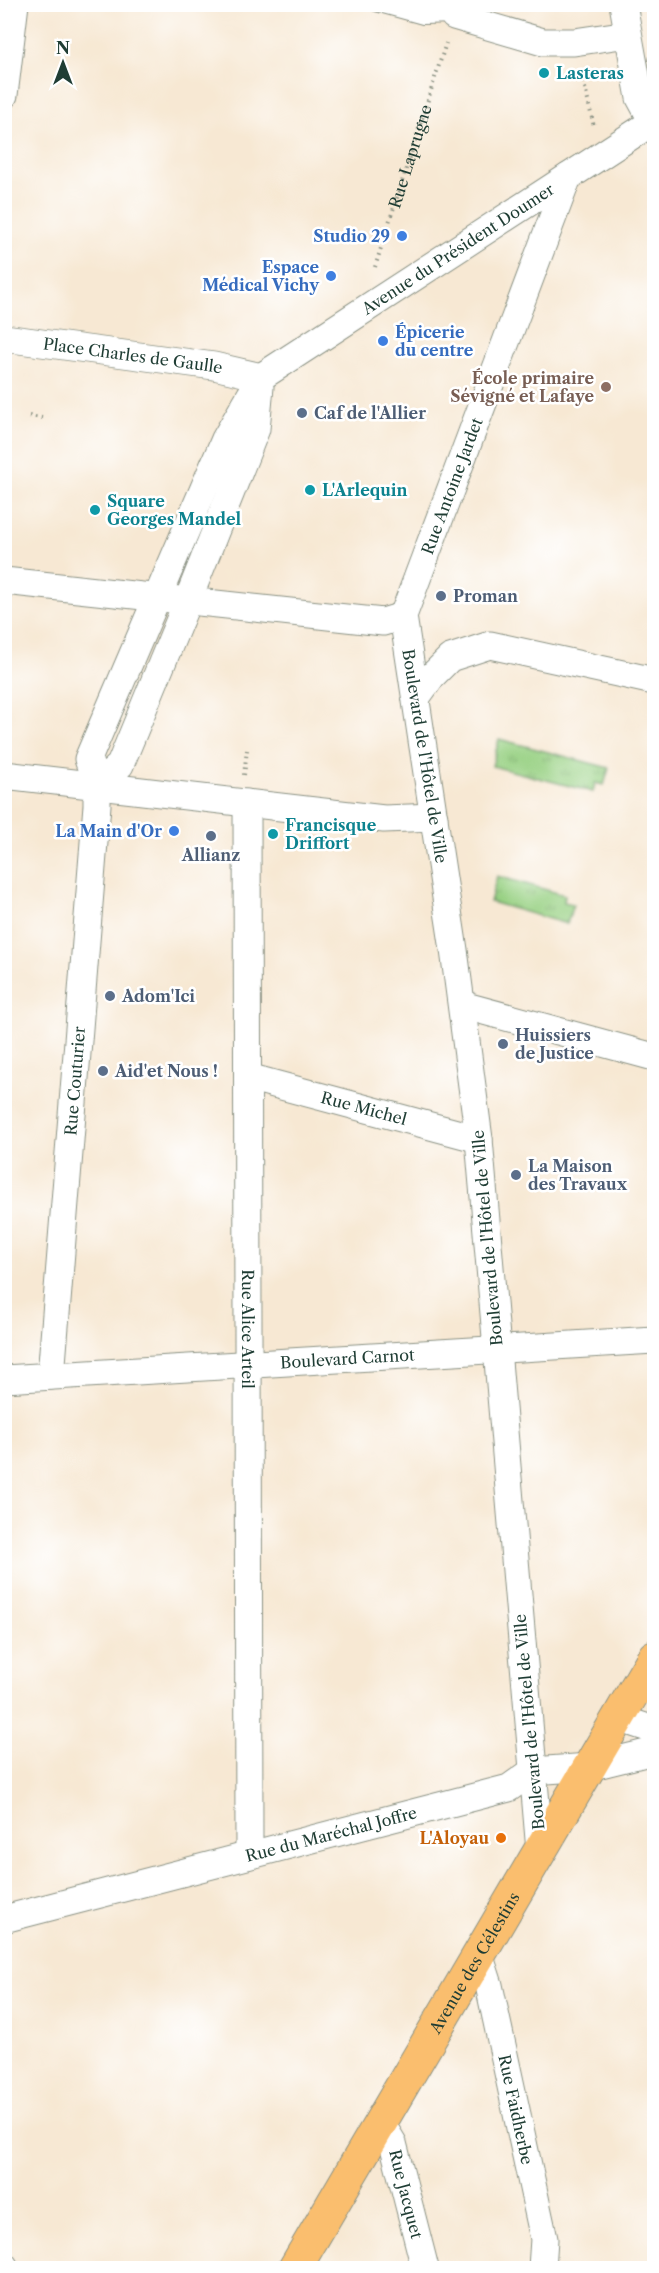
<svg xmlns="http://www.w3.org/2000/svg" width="659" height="2273" viewBox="0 0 659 2273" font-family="'Libre Caslon Text',serif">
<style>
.grass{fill:url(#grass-tufts);stroke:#5c875c;stroke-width:1.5}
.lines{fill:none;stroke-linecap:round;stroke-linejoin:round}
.lane-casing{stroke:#8b9284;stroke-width:16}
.street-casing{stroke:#8b9284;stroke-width:29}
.primary-casing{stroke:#8b9284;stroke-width:35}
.path{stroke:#8b9284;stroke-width:4;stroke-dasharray:1.5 4.5;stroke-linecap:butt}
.lane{stroke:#fff;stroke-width:14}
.street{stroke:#fff;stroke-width:27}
.primary{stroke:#fabe6e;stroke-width:33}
.culture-dot{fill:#0f9aa8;stroke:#fff;stroke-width:2}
.shop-dot{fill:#3f7fe0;stroke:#fff;stroke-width:2}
.education-dot{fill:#8d6e63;stroke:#fff;stroke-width:2}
.service-dot{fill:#5c6f8a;stroke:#fff;stroke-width:2}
.food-dot{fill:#e8710a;stroke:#fff;stroke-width:2}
.labels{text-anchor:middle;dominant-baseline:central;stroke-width:5;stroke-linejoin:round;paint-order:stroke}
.culture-label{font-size:16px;font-weight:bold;fill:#0d838f;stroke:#fff;text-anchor:start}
.street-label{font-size:16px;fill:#1f3d34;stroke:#fff}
.shop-label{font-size:16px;font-weight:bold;fill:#366cbe;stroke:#fff;text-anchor:end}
.education-label{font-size:16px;font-weight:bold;fill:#785e54;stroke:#fff;text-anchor:end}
.service-label{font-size:16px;font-weight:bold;fill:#4e5e75;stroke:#fff;text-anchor:start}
.food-label{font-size:16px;font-weight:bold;fill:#c56008;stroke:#fff;text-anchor:end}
</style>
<defs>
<pattern id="grass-tufts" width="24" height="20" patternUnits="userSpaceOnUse" patternTransform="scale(1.5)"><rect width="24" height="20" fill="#99d184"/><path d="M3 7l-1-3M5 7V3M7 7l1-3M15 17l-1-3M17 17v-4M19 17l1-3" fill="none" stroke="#83b473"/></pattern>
</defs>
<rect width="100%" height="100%" fill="#fff"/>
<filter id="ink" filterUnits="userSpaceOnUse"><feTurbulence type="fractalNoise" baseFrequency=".0167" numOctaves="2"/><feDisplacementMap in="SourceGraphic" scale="12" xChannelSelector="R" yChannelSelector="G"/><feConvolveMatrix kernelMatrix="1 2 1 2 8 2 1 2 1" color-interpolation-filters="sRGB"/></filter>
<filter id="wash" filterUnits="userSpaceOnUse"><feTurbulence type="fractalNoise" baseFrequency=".008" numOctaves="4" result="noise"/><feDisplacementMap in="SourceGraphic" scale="24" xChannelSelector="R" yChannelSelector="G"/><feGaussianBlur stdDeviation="1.35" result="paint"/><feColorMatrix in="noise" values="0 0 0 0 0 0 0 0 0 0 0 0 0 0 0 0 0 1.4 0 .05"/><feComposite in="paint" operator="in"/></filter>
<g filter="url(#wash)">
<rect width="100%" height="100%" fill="#f7e8d3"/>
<!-- grass -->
<path class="grass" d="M499,739L609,768L604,785L595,783L593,792L492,766Z
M497,876L565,895L564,902L573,904L567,924L490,902Z"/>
</g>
<g filter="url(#ink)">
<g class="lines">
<defs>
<path id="lane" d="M376,4L423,17L454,16"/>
<g id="street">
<path d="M449,4L454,16L543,42H574L628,34"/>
<path d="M623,4L640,98L653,122"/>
<path d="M4,95L15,4"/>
<path id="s2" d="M4,338L214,366L261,377"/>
<path d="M4,581L383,622L403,616"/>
<path d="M416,698L432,676L450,658L490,645L654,681"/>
<path d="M4,775L384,819L434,817"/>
<path d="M97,786L120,765L188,600L256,429L260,387"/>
<path id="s3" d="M247,803L249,1855"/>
<path d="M462,1005L654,1057"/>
<path id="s4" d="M248,1077L479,1139"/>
<path id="s5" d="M51,1376L97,805V786L88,759L225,439L261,377L654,121"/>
<path id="s6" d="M4,1379L654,1340"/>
<path d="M618,1718L654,1730"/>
<path id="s7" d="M540,1851L479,1139L454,950L403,616L568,177"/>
<path id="s8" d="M4,1919L509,1788L533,1771L589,1767L654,1751"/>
<path id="s9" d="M479,1954L489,1985L544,2239L542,2268"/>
<path id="s10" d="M381,2123L393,2143L425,2268"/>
<path d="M4,2266L5,2268"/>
</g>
<g id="primary">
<path id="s11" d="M295,2268L654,1657"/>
</g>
</defs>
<!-- lane casing -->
<use href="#lane" class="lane-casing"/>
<!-- street casing -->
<use href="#street" class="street-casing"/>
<!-- primary casing -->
<use href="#primary" class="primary-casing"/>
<!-- path -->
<g class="path">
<path d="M581,70L594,127"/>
<path id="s1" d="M375,267L446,43"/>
<path d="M29,416L42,418"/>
<path d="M244,775L247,750"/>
</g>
<!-- lane -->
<use href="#lane" class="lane"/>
<!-- street -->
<use href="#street" class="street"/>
<!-- primary -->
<use href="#primary" class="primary"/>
</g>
</g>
<!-- markers -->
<g class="culture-dot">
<circle cx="544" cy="73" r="6"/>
<circle cx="310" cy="490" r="6"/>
<circle cx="95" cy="510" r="6"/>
<circle cx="273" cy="834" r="6"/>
</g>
<g class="shop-dot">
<circle cx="402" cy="236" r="6"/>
<circle cx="331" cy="276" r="6"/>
<circle cx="383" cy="341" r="6"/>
<circle cx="174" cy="831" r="6"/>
</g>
<circle class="education-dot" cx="606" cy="387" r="6"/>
<g class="service-dot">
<circle cx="302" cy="413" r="6"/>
<circle cx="441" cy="596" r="6"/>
<circle cx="211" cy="836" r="6"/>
<circle cx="110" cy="996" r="6"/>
<circle cx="503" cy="1044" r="6"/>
<circle cx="103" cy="1071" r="6"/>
<circle cx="516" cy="1175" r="6"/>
</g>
<circle class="food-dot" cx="501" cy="1838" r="6"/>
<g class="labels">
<!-- culture labels -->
<g class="culture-label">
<text x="556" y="73">Lasteras</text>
<text x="322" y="490">L'Arlequin</text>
<text x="107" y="501">Square<tspan x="107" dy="18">Georges Mandel</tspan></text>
<text x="285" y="825">Francisque<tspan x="285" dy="18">Driffort</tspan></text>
</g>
<!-- street labels -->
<g class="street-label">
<text stroke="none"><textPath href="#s1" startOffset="116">Rue Laprugne</textPath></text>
<text stroke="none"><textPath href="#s5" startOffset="1275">Avenue du Président Doumer</textPath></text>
<text stroke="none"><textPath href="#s2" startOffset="130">Place Charles de Gaulle</textPath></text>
<text stroke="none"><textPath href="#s7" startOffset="1382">Rue Antoine Jardet</textPath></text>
<text transform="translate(425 756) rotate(81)">Boulevard de l'Hôtel de Ville</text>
<text stroke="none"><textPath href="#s5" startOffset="296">Rue Couturier</textPath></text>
<text stroke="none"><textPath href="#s4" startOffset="120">Rue Michel</textPath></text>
<text transform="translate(487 1238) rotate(-95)">Boulevard de l'Hôtel de Ville</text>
<text stroke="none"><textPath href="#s3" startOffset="526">Rue Alice Arteil</textPath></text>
<text stroke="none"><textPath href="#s6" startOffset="344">Boulevard Carnot</textPath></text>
<text transform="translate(529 1722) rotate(-95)">Boulevard de l'Hôtel de Ville</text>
<text stroke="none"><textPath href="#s8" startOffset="338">Rue du Maréchal Joffre</textPath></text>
<text stroke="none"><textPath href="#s11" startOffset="354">Avenue des Célestins</textPath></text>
<text stroke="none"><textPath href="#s9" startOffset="160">Rue Faidherbe</textPath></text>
<text stroke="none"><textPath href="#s10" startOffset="76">Rue Jacquet</textPath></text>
</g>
<!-- shop labels -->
<g class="shop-label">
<text x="390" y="236">Studio 29</text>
<text x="319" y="267">Espace<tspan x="319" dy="18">Médical Vichy</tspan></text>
<text x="395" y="332" text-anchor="start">Épicerie<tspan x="395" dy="18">du centre</tspan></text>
<text x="162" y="831">La Main d'Or</text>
</g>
<!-- education labels -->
<g class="education-label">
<text x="594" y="378">École primaire<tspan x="594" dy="18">Sévigné et Lafaye</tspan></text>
</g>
<!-- service labels -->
<g class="service-label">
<text x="314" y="413">Caf de l'Allier</text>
<text x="453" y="596">Proman</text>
<text x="211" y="855" text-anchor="middle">Allianz</text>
<text x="122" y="996">Adom'Ici</text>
<text x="515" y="1035">Huissiers<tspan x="515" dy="18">de Justice</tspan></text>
<text x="115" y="1071">Aid'et Nous !</text>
<text x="528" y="1166">La Maison<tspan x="528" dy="18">des Travaux</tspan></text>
</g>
<!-- food labels -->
<g class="food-label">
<text x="489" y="1838">L'Aloyau</text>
</g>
</g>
<!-- margin -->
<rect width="659" height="2273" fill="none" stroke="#fff" stroke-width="24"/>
<!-- north arrow -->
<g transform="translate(63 63)" stroke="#ffffff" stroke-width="4.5" paint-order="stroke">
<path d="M0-4.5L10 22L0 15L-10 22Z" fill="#1f3d34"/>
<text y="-9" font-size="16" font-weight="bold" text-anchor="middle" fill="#1f3d34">N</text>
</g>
</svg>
